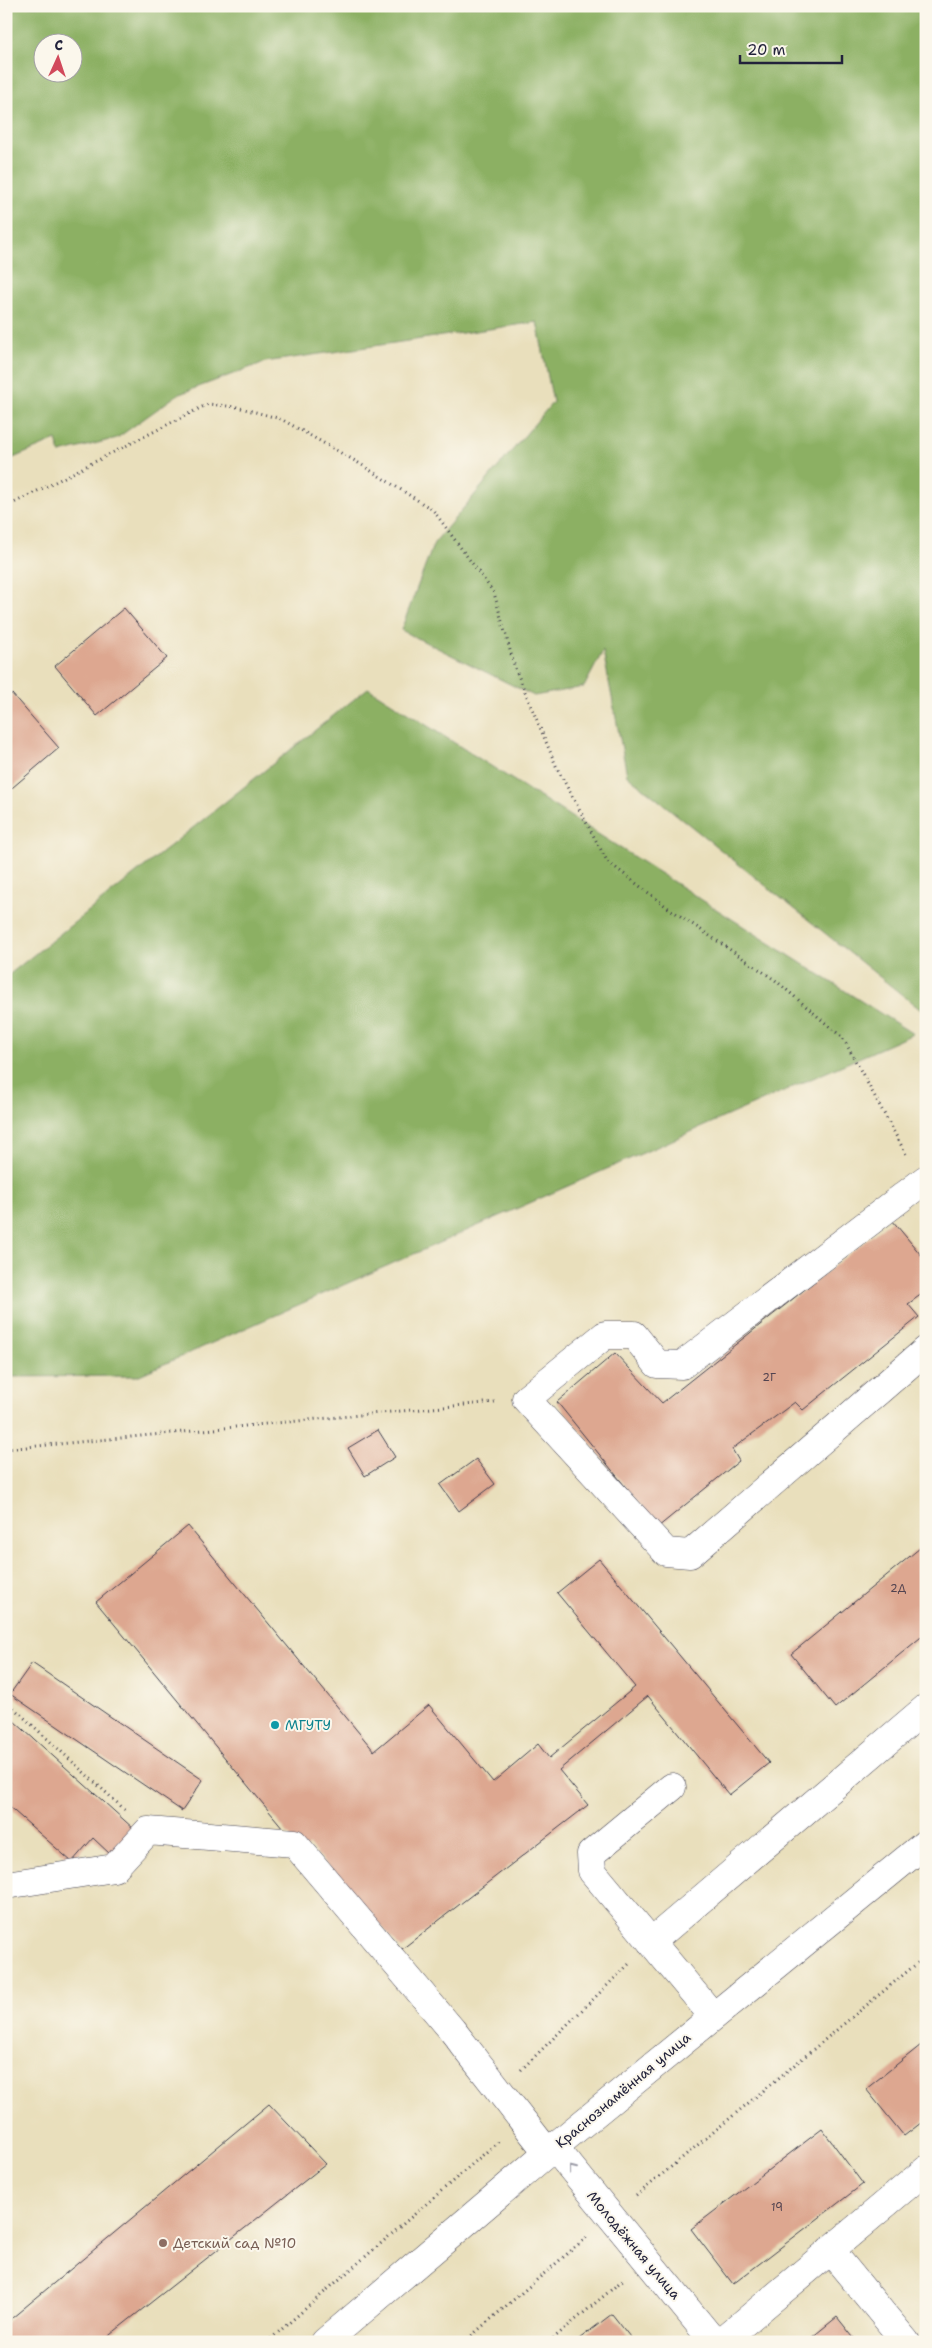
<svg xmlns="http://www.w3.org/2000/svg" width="932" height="2348" viewBox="0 0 932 2348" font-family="'Shantell Sans',sans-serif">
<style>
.forest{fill:#8cb064;stroke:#576950;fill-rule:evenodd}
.building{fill:#dda790}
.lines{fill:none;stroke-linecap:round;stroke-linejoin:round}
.minor-casing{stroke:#403e4e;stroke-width:29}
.path{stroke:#403e4e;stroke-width:3;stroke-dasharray:1 4;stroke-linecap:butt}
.minor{stroke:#fff;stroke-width:28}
.oneway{stroke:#9c9ca7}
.culture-dot{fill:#0f9aa8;stroke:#fbf7ec;stroke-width:2}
.education-dot{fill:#8d6e63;stroke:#fbf7ec;stroke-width:2}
.labels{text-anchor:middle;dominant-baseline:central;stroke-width:4;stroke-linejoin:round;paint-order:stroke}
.number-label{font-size:11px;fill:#514350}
.culture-label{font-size:14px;fill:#0d838f;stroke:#fbf7ec;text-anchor:start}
.street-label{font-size:14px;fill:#22223b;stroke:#fbf7ec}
.education-label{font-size:14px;fill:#785e54;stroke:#fbf7ec;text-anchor:start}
</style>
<rect width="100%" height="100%" fill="#fbf7ec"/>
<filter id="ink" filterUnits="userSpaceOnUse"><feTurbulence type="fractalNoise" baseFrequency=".02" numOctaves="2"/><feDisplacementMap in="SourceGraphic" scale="10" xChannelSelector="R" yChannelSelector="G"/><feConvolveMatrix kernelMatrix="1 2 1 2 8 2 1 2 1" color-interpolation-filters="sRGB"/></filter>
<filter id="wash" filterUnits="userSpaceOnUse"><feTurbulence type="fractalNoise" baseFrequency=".0096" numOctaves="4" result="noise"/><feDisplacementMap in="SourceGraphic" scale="20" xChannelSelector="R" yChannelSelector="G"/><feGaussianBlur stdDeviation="1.12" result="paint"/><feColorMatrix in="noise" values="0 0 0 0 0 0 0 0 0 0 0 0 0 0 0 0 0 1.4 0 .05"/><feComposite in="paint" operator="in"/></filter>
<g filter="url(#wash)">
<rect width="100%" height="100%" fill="#e9dfbc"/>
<!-- forest -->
<path class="forest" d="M6,6H926V1014L627,775L603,651L584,687L534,696L401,630L434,543L553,402L537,322L265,362L177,395L117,438L60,453L56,440L6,461ZM42,42H72V72H42Z
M368,688L913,1034L137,1376L6,1377V977Z"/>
<g id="blocks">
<!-- building -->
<path class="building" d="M124,608L167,658L97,716L55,666Z
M12,694L59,748L6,793V698Z
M892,1220L926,1261V1291L908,1304L919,1317L803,1410L795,1402L732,1449L739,1461L658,1527L557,1402L615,1353L662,1403Z
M378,1430L395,1457L365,1476L348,1448Z
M476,1459L495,1484L459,1511L440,1485Z
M188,1526L374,1751L429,1705L493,1782L538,1744L549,1758L635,1687L557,1593L599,1559L769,1763L729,1795L648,1696L559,1770L588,1805L402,1949L309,1845L302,1851L96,1602Z
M926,1543V1633L835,1708L791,1654Z
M32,1663L203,1780L182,1811L10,1694Z
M14,1721L134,1829L111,1855L93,1838L72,1862L6,1804V1729Z
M926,2041V2119L904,2136L866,2089Z
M269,2104L326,2164L101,2342H6V2323Z
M822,2129L863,2184L733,2284L691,2229Z
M612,2314L634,2342H575Z
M837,2317L857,2342H806Z"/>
</g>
</g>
<g filter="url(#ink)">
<use href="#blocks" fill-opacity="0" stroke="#403e4e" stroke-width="1"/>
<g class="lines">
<defs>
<path id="minor" d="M926,1179L682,1365L657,1364L634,1335H605L526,1399L666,1552L690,1554L926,1350
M672,1787L591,1854L592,1871L713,2016
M6,1885L114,1868L148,1831L294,1843L452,2030L548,2153
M651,1942L926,1708
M554,2147L714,2342
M830,2250L906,2342
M325,2342L554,2147L926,1843
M721,2342L926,2170"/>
</defs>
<!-- minor casing -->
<use href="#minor" class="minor-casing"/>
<!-- path -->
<path class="path" d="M6,507L208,404L237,407L281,419L357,462L433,510L494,593L515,668L557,768L607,861L667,907L775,980L843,1038L906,1154
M6,1449L495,1402
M6,1701L125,1810
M521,2070L629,1964
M636,2196L926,1956
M267,2342L499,2141
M464,2342L587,2237
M549,2342L624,2279"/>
<!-- minor -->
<use href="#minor" class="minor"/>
</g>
<!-- one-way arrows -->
<defs><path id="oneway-chevron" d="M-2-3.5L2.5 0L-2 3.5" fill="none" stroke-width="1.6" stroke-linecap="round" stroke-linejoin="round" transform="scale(1.25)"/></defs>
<use class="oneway" href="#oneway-chevron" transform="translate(572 2169) rotate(-129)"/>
</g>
<!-- markers -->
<circle class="culture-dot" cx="275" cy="1725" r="5"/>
<circle class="education-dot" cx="163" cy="2243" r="5"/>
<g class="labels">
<!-- number labels -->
<g class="number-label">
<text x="769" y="1377">2Г</text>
<text x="898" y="1588">2Д</text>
<text x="777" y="2207">19</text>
</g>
<!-- culture labels -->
<g class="culture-label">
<text x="285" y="1725">МГУТУ</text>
</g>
<!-- street labels -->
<g class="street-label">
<text transform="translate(623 2090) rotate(-40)">Краснознамённая улица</text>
<text transform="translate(634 2245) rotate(50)">Молодёжная улица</text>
</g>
<!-- education labels -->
<g class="education-label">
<text x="173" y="2243">Детский сад №10</text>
</g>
</g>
<!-- margin -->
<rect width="932" height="2348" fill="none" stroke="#fbf7ec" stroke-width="25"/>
<!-- north arrow -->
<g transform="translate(58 58) rotate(3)"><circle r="24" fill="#fbf7ec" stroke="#a4a2a5"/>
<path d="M0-4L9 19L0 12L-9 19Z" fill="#d1495b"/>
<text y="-8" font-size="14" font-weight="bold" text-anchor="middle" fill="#22223b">С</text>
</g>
<!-- scale -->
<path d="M740 55v8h102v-8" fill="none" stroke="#22223b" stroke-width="2.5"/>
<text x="747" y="55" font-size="15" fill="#22223b" stroke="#fbf7ec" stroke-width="4" paint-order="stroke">20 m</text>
</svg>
